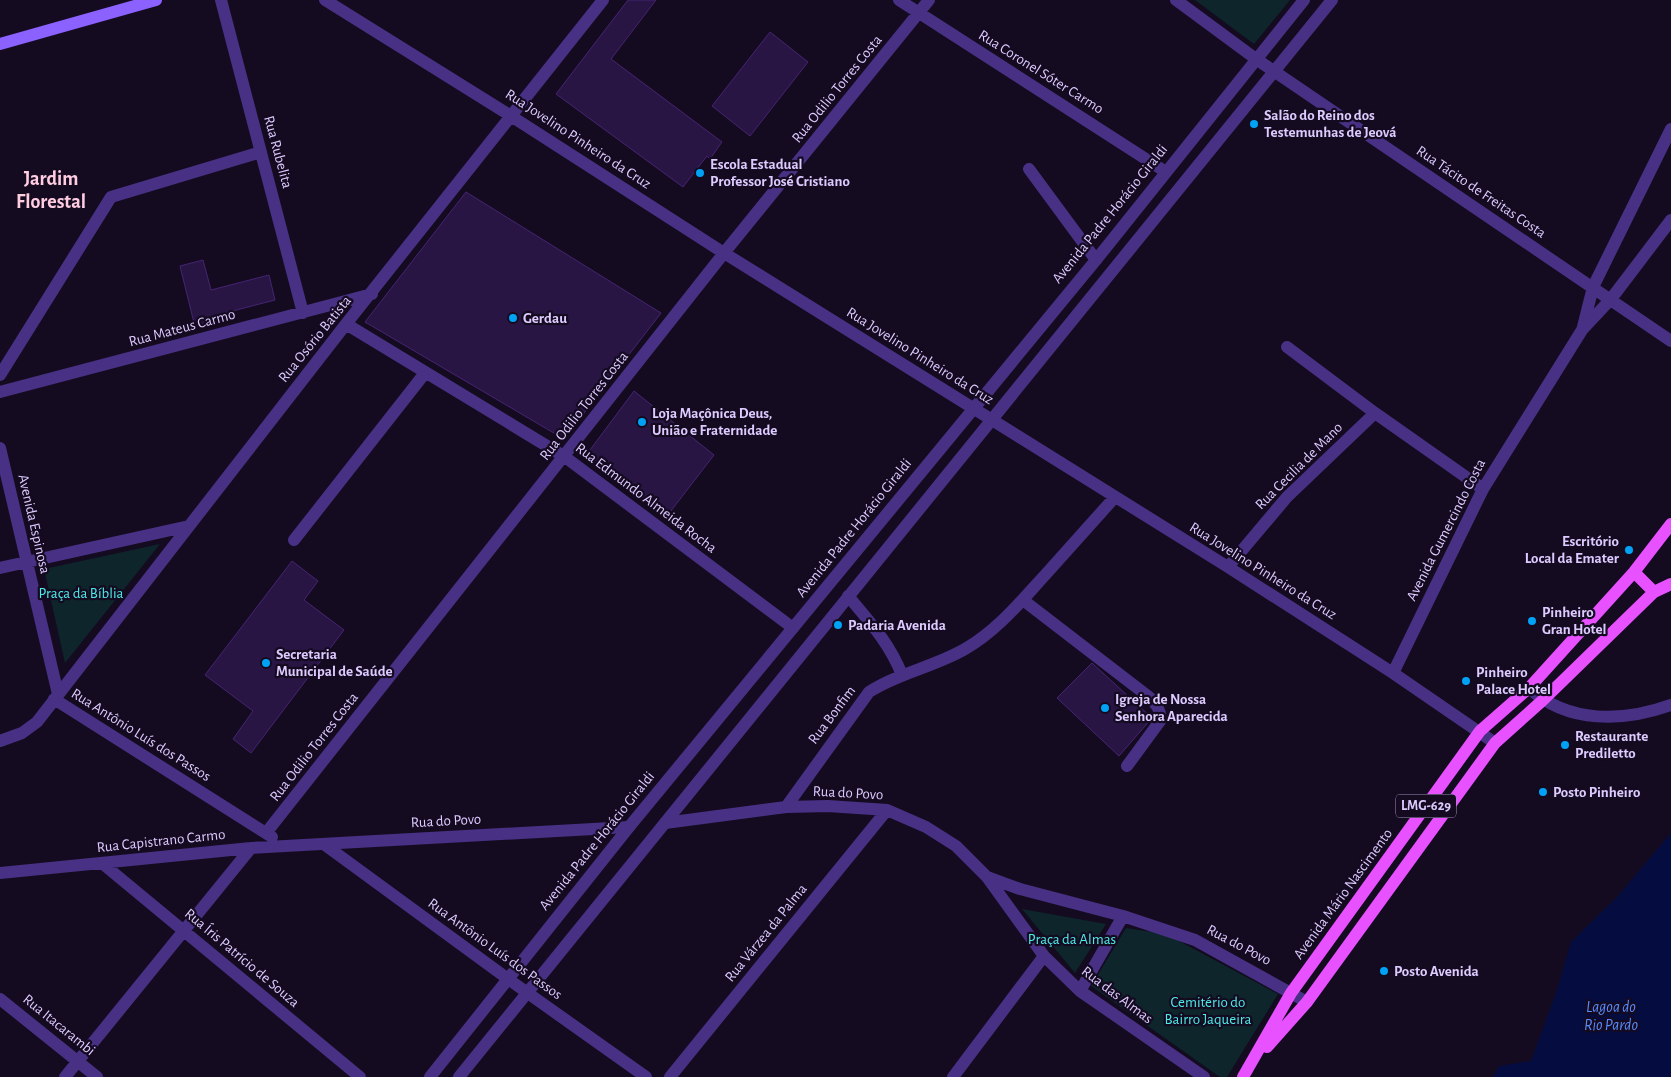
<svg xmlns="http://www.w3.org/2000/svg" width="1671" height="1077" viewBox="0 0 1671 1077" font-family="'Alegreya Sans',sans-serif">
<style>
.green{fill:#0d252b}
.water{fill:#040c40}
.building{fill:#291544;stroke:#462472}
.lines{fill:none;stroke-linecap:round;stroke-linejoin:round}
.minor{stroke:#483185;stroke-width:12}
.tertiary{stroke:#483185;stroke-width:12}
.secondary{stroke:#8b61ff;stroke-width:12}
.primary{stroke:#e751ff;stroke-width:12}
.poi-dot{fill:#00a2f5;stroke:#140b21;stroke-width:2}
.labels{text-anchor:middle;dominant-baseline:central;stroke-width:4.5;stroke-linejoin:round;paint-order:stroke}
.shield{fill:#140b21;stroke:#a191bc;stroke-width:1}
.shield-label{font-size:14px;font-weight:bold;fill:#ddcaff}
.street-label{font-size:15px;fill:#ddcaff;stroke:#140b21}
.poi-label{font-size:15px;font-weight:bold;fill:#ddcaff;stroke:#140b21;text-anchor:start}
.park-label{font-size:15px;fill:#4bebe9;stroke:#140b21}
.water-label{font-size:16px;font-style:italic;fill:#588aff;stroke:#140b21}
.district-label{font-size:20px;font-weight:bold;fill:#ffcce0;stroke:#140b21}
</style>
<rect width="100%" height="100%" fill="#140b21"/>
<!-- green -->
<path class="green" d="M1195,0H1290L1254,44Z
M160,544L65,663L44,569Z
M1022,909L1106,924L1075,973Z
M1126,928L1166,934L1278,994L1227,1077H1220L1091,986Z"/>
<!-- water -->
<path class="water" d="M1671,833V1077H1493L1499,1066L1531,1061L1557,990L1571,942L1617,897Z"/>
<!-- building -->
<path class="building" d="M628,0H656L611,59L722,142L710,159L707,156L683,187L556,94Z
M770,32L808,62L750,136L712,106Z
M466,192L661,313L564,439L365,322Z
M203,260L211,290L269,275L275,300L217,315L219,321L195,327L180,266Z
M634,391L714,455L667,516L587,454Z
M292,561L318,581L304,600L344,630L251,753L233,739L253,711L205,675Z
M1092,663L1152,718L1119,756L1057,698Z"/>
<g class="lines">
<!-- minor -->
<path class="minor" d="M221,0L303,313
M325,0L511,116L724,253L1228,567L1393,673L1495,743
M899,0L1166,172
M1256,59L1671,341
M1029,169L1096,260
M346,324L565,457L793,628
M1583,327L1593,287L1671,129
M1287,347L1375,413L1483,489
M0,375L111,197L261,152
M0,392L372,294
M0,448L58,694
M294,540L425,373
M1228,567L1287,497L1375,413
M0,568L189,526
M848,596C870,622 890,644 902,675
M1023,600L1149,697C1156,704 1162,711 1160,721L1127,766
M1393,673L1483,489L1582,330L1611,299L1671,220
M1529,688C1568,724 1624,722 1671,705
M54,699L272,837
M0,741L22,733L37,722L346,324L603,0
M786,807L869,692C898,673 934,667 965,649C997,631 1022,600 1046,574C1069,548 1092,523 1115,497
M665,823L786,807L828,806L887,810L926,827L956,846L987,877L1020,889L1123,916L1195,940L1307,1002
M266,833L724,253L929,0
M325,845L508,979L646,1077
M103,864L360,1077
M0,873L251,848L629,827
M987,877L1044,956L1080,991L1204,1077
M1080,991L1123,916
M0,999L97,1077
M65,1077L251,848
M670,1077L887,810
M953,1077L1044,956"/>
<!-- tertiary -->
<path class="tertiary" d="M1176,0L1256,59
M430,1077L629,827L1096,260L1304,0
M459,1077L1332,0"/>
<!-- secondary -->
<path class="secondary" d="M0,44L156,0"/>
<!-- primary -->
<path class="primary" d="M1634,572L1654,592
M1267,1047L1307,1002L1495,743L1543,700L1654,592L1671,584
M1243,1077L1291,993L1480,731L1529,688L1634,572L1671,524"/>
</g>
<!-- markers -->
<g class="poi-dot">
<circle cx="1254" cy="124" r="5"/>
<circle cx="700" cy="173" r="5"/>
<circle cx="513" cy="318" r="5"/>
<circle cx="642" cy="422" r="5"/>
<circle cx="1629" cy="550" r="5"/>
<circle cx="1532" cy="621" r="5"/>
<circle cx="838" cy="625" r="5"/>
<circle cx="266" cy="663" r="5"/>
<circle cx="1466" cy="681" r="5"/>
<circle cx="1105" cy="708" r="5"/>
<circle cx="1565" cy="745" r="5"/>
<circle cx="1543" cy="792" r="5"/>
<circle cx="1384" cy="971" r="5"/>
</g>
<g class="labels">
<!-- shield labels -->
<rect class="shield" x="1396" y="794.5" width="60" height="23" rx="4"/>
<g class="shield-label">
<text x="1426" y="806">LMG-629</text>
</g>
<!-- street labels -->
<g class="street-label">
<text transform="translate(1041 72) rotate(32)">Rua Coronel Sóter Carmo</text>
<text transform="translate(837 89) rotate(-51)">Rua Odilio Torres Costa</text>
<text transform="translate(578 139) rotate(33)">Rua Jovelino Pinheiro da Cruz</text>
<text transform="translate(278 152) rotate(75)">Rua Rubelita</text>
<text transform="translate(1481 192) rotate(34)">Rua Tácito de Freitas Costa</text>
<text transform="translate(1110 214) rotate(-51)">Avenida Padre Horácio Giraldi</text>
<text transform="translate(182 328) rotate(-15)">Rua Mateus Carmo</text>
<text transform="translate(315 339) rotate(-51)">Rua Osório Batista</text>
<text transform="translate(920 356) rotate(32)">Rua Jovelino Pinheiro da Cruz</text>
<text transform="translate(584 406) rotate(-52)">Rua Odilio Torres Costa</text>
<text transform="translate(1299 466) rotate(-45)">Rua Cecilia de Mano</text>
<text transform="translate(646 498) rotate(37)">Rua Edmundo Almeida Rocha</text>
<text transform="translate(34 524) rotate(77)">Avenida Espinosa</text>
<text transform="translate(854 528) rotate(-51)">Avenida Padre Horácio Giraldi</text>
<text transform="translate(1446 530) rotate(-63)">Avenida Gumercindo Costa</text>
<text transform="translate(1263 571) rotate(32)">Rua Jovelino Pinheiro da Cruz</text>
<text transform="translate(832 715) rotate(-53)">Rua Bonfim</text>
<text transform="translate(141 735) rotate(32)">Rua Antônio Luís dos Passos</text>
<text transform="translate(314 747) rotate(-52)">Rua Odilio Torres Costa</text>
<text transform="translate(848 793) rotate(3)">Rua do Povo</text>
<text transform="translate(446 821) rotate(-3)">Rua do Povo</text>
<text transform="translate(161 841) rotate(-6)">Rua Capistrano Carmo</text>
<text transform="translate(597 841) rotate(-51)">Avenida Padre Horácio Giraldi</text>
<text transform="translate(1343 894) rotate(-54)">Avenida Mário Nascimento</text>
<text transform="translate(766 933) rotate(-51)">Rua Várzea da Palma</text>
<text transform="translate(1239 945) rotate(28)">Rua do Povo</text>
<text transform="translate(495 949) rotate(36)">Rua Antônio Luís dos Passos</text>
<text transform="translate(242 958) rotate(40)">Rua Íris Patrício de Souza</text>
<text transform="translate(1117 995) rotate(37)">Rua das Almas</text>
<text transform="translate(59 1025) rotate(39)">Rua Itacarambi</text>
</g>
<!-- poi labels -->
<g class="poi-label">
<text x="1264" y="115">Salão do Reino dos<tspan x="1264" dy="17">Testemunhas de Jeová</tspan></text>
<text x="710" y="164">Escola Estadual<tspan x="710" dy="17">Professor José Cristiano</tspan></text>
<text x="523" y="318">Gerdau</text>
<text x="652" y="413">Loja Maçônica Deus,<tspan x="652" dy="17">União e Fraternidade</tspan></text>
<text x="1619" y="541" text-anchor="end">Escritório<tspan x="1619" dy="17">Local da Emater</tspan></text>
<text x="1542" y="612">Pinheiro<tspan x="1542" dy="17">Gran Hotel</tspan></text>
<text x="848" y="625">Padaria Avenida</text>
<text x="276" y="654">Secretaria<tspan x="276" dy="17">Municipal de Saúde</tspan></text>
<text x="1476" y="672">Pinheiro<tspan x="1476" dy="17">Palace Hotel</tspan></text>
<text x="1115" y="699">Igreja de Nossa<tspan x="1115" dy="17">Senhora Aparecida</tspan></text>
<text x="1575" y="736">Restaurante<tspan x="1575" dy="17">Prediletto</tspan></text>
<text x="1553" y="792">Posto Pinheiro</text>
<text x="1394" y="971">Posto Avenida</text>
</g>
<!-- park labels -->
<g class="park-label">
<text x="81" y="593">Praça da Bíblia</text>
<text x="1072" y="939">Praça da Almas</text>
<text x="1208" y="1002">Cemitério do<tspan x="1208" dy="17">Bairro Jaqueira</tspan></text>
</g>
<!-- water labels -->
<g class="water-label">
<text x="1611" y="1007">Lagoa do<tspan x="1611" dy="18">Rio Pardo</tspan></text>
</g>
<!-- district labels -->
<g class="district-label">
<text x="51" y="179">Jardim<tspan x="51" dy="23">Florestal</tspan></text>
</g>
</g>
</svg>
